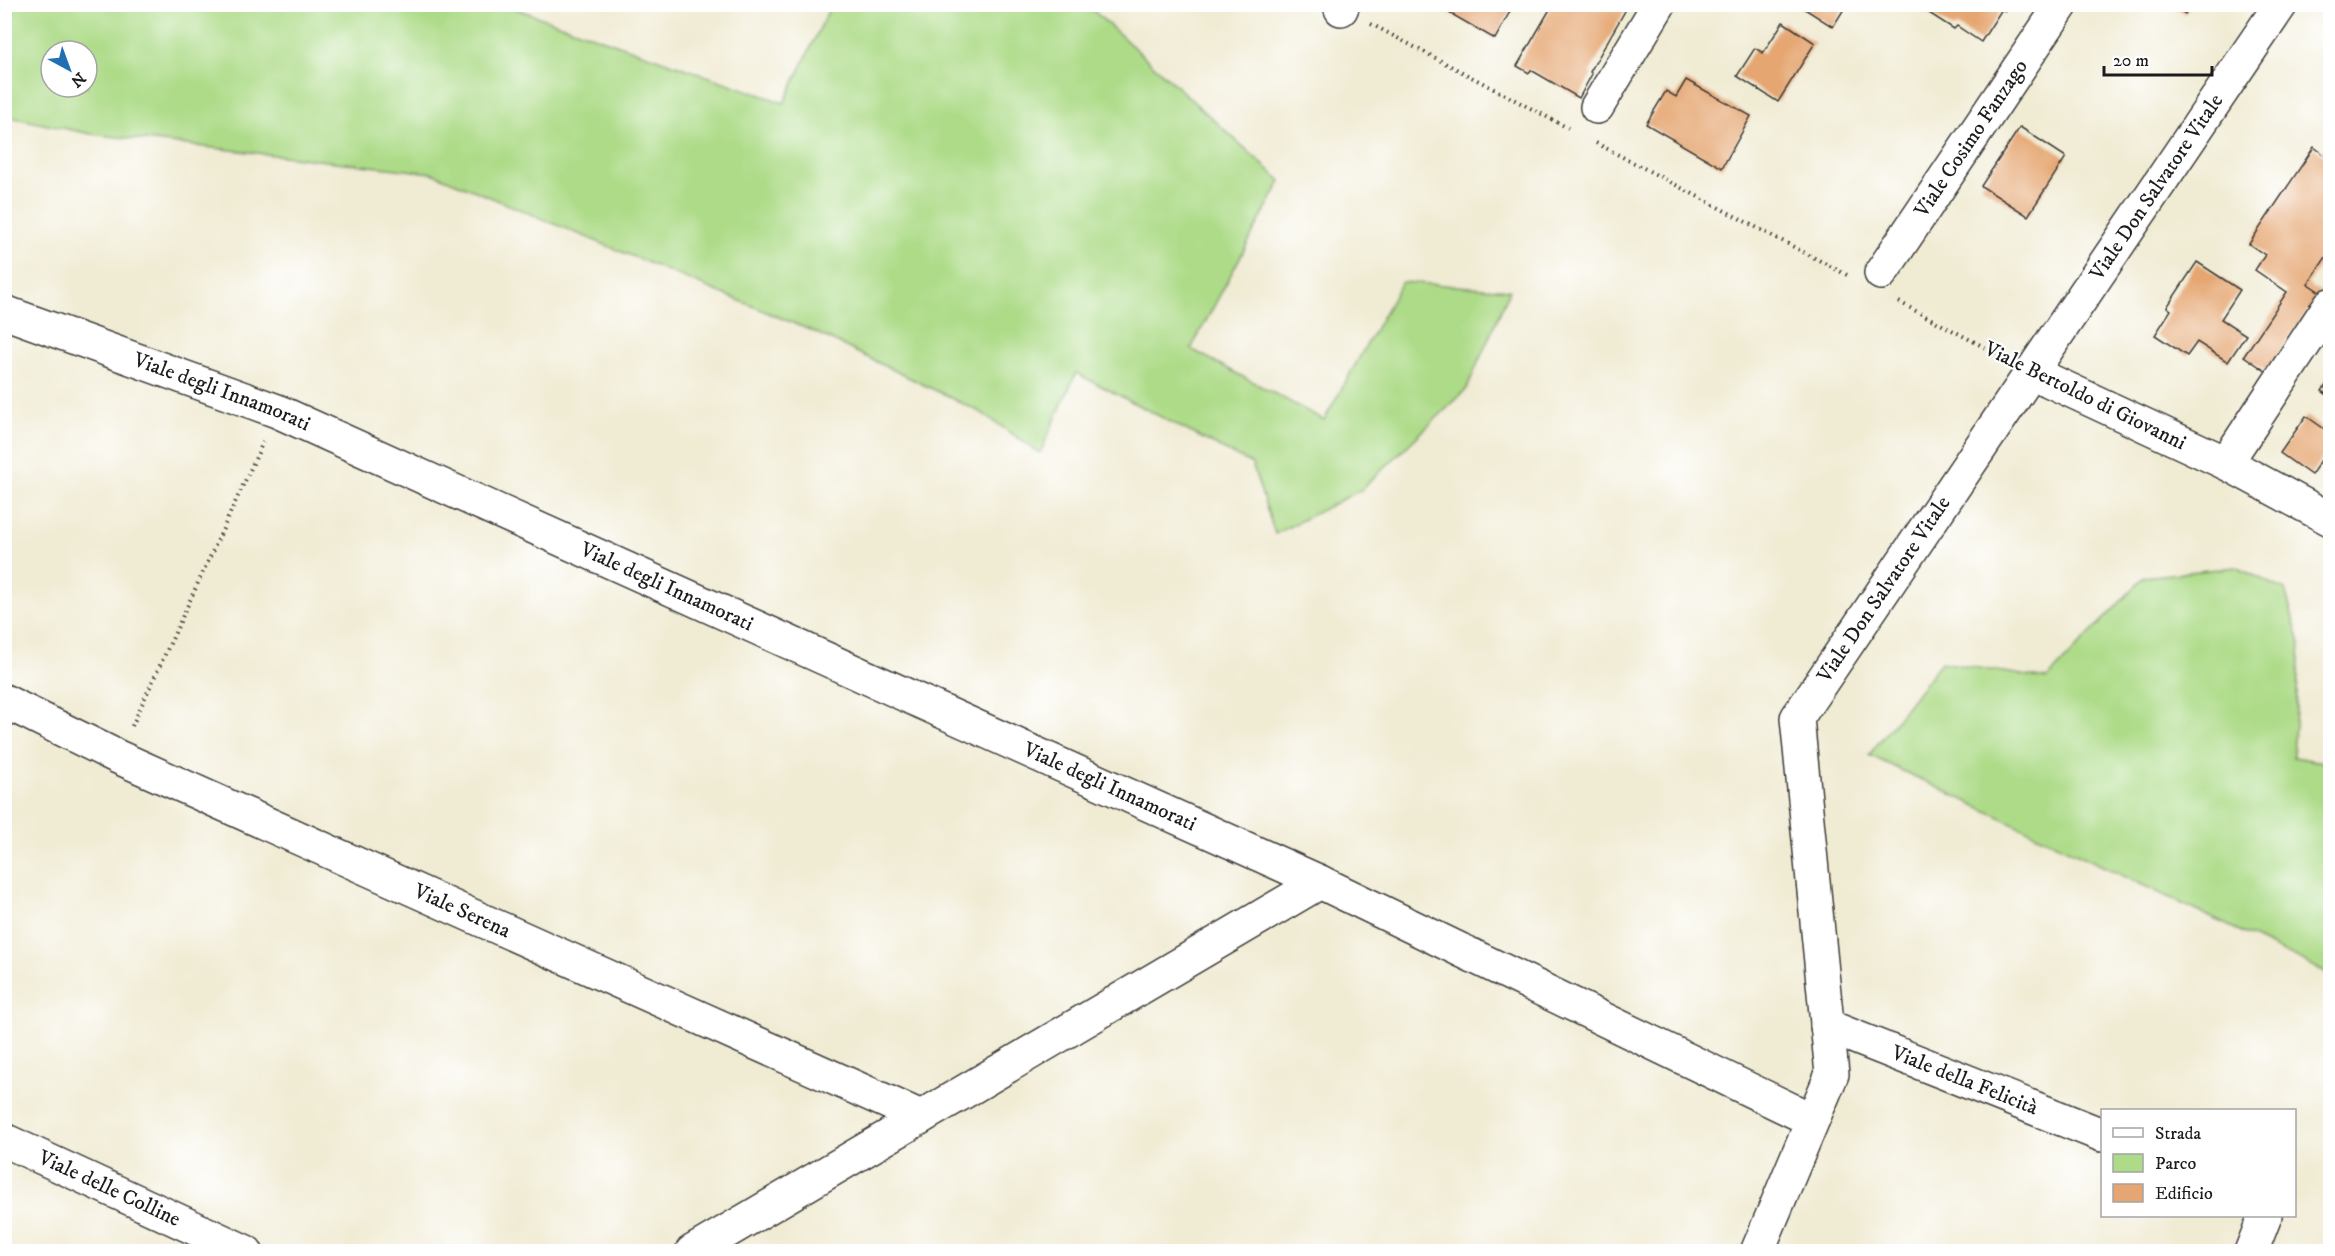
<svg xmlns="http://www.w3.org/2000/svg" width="2335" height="1256" viewBox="0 0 2335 1256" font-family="'IM FELL DW Pica',serif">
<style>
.green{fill:#addb88;stroke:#647c52;stroke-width:1.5;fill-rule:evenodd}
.building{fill:#e5a671}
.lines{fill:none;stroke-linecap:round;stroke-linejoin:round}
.minor-casing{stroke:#3c3b37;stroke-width:36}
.path{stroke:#3c3b37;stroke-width:4;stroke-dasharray:1.5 4.5;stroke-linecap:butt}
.minor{stroke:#fff;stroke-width:33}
.labels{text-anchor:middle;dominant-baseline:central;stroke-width:4.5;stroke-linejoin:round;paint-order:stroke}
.street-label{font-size:21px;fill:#1c1c1c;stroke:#fff}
</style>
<rect width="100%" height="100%" fill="#fff"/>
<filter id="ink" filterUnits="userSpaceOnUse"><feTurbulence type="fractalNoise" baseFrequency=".0167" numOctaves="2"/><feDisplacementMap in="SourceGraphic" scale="12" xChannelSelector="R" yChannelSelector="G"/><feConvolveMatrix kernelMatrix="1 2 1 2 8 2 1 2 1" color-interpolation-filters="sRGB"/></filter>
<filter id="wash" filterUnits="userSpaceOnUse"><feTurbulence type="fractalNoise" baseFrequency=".008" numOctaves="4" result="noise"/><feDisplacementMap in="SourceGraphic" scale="24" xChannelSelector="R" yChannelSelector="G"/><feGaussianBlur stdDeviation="1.35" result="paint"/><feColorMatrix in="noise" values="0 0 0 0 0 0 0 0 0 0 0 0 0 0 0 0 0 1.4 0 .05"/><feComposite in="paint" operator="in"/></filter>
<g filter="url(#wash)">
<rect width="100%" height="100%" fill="#f0ebd3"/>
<!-- green -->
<path class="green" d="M5,4L505,5L784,103L831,5H1087L1281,181L1191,349L1324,420L1402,282L1510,290L1466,390L1361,490L1275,534L1252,464L1076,373L1040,453L980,412L817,333L432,173L91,134L5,116ZM51,51H87V87H51Z
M2236,567L2285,590L2300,644L2293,757L2330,763V974L1869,755L1941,662L2047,679L2144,577Z"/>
<g id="blocks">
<!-- building -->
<path class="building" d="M1434,4H1514L1495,39Z
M1553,4H1629L1590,72L1592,74L1579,98L1531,70L1529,73L1517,66Z
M1797,4H1847L1833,27Z
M1923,4H2009L2005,11L2002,9L1981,42L1957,26L1954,29L1921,8Z
M2170,4H2191L2185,14Z
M1783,22L1815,43L1778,102L1737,76L1755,48L1763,53Z
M1686,80L1751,116L1722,168L1646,124L1666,91L1676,97Z
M2020,127L2066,157L2028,216L1981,186Z
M2314,147L2330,159V251L2308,284L2320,292L2267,372L2244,356L2287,292L2255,270L2265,255L2249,244Z
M2197,262L2240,290L2221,319L2246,335L2228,362L2197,342L2187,356L2155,335L2171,310L2167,307Z
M2330,379V397L2322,391Z
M2306,416L2330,433V447L2311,475L2280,453Z"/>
</g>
</g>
<g filter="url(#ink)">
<use href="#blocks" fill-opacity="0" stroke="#3c3b37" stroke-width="1.5"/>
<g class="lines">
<defs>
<g id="minor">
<path d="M1341,9L1343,4"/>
<path d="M1597,107L1659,4"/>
<path id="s1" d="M1881,273L2062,4"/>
<path id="s2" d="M4,312L277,411L1320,882"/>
<path d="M2031,372L2226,463L2330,519"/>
<path d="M2226,463L2330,305"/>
<path id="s3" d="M4,701L118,757L921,1117"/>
<path id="s4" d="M1827,1026L2102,1135"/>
<path id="s5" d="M4,1140L246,1252"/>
<path d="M692,1252L1320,882L1812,1120"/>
<path id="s6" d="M1757,1252L1832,1074L1797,718L2281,4"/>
<path d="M2251,1252L2265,1216"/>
</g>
</defs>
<!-- minor casing -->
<use href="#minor" class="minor-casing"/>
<!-- path -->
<path class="path" d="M1371,24L1568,128
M1596,143L1847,275
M1899,302L2001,356
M132,726L263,442"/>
<!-- minor -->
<use href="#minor" class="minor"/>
</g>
</g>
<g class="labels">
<!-- street labels -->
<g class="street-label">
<text stroke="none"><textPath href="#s1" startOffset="162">Viale Cosimo Fanzago</textPath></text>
<text stroke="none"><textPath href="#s6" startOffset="1192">Viale Don Salvatore Vitale</textPath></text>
<text stroke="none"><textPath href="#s2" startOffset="232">Viale degli Innamorati</textPath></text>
<text transform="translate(2085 396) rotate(26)">Viale Bertoldo di Giovanni</text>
<text stroke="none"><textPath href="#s2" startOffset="718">Viale degli Innamorati</textPath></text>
<text stroke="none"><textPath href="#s6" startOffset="706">Viale Don Salvatore Vitale</textPath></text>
<text stroke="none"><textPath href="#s2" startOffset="1204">Viale degli Innamorati</textPath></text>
<text stroke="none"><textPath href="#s3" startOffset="504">Viale Serena</textPath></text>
<text stroke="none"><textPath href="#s4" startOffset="148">Viale della Felicità</textPath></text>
<text stroke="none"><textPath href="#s5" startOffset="116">Viale delle Colline</textPath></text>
</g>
</g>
<!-- margin -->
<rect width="2335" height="1256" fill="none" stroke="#fff" stroke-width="24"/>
<!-- legend -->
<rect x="2101" y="1109" width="195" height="108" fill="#ffffff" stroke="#a4a4a4" stroke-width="1.5"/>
<rect x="2113" y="1128" width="30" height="9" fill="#ffffff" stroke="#a4a4a4" stroke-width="1.5"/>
<text x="2155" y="1139" font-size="18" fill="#1c1c1c">Strada</text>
<rect x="2113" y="1154" width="30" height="18" fill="#addb88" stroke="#a4a4a4" stroke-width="1.5"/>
<text x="2155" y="1169" font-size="18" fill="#1c1c1c">Parco</text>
<rect x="2113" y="1184" width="30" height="18" fill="#e5a671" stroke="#a4a4a4" stroke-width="1.5"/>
<text x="2155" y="1199" font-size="18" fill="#1c1c1c">Edificio</text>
<!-- north arrow -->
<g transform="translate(69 69) rotate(139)"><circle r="28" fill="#ffffff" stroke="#a4a4a4" stroke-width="1.5"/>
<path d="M0-4.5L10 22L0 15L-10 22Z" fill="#1f6fb2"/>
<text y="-9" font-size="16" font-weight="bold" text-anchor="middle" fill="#1c1c1c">N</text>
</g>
<!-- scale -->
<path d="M2104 66v9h108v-9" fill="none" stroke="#1c1c1c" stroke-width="3"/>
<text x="2113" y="66" font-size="18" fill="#1c1c1c" stroke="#ffffff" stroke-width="4.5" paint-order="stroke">20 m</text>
</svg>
